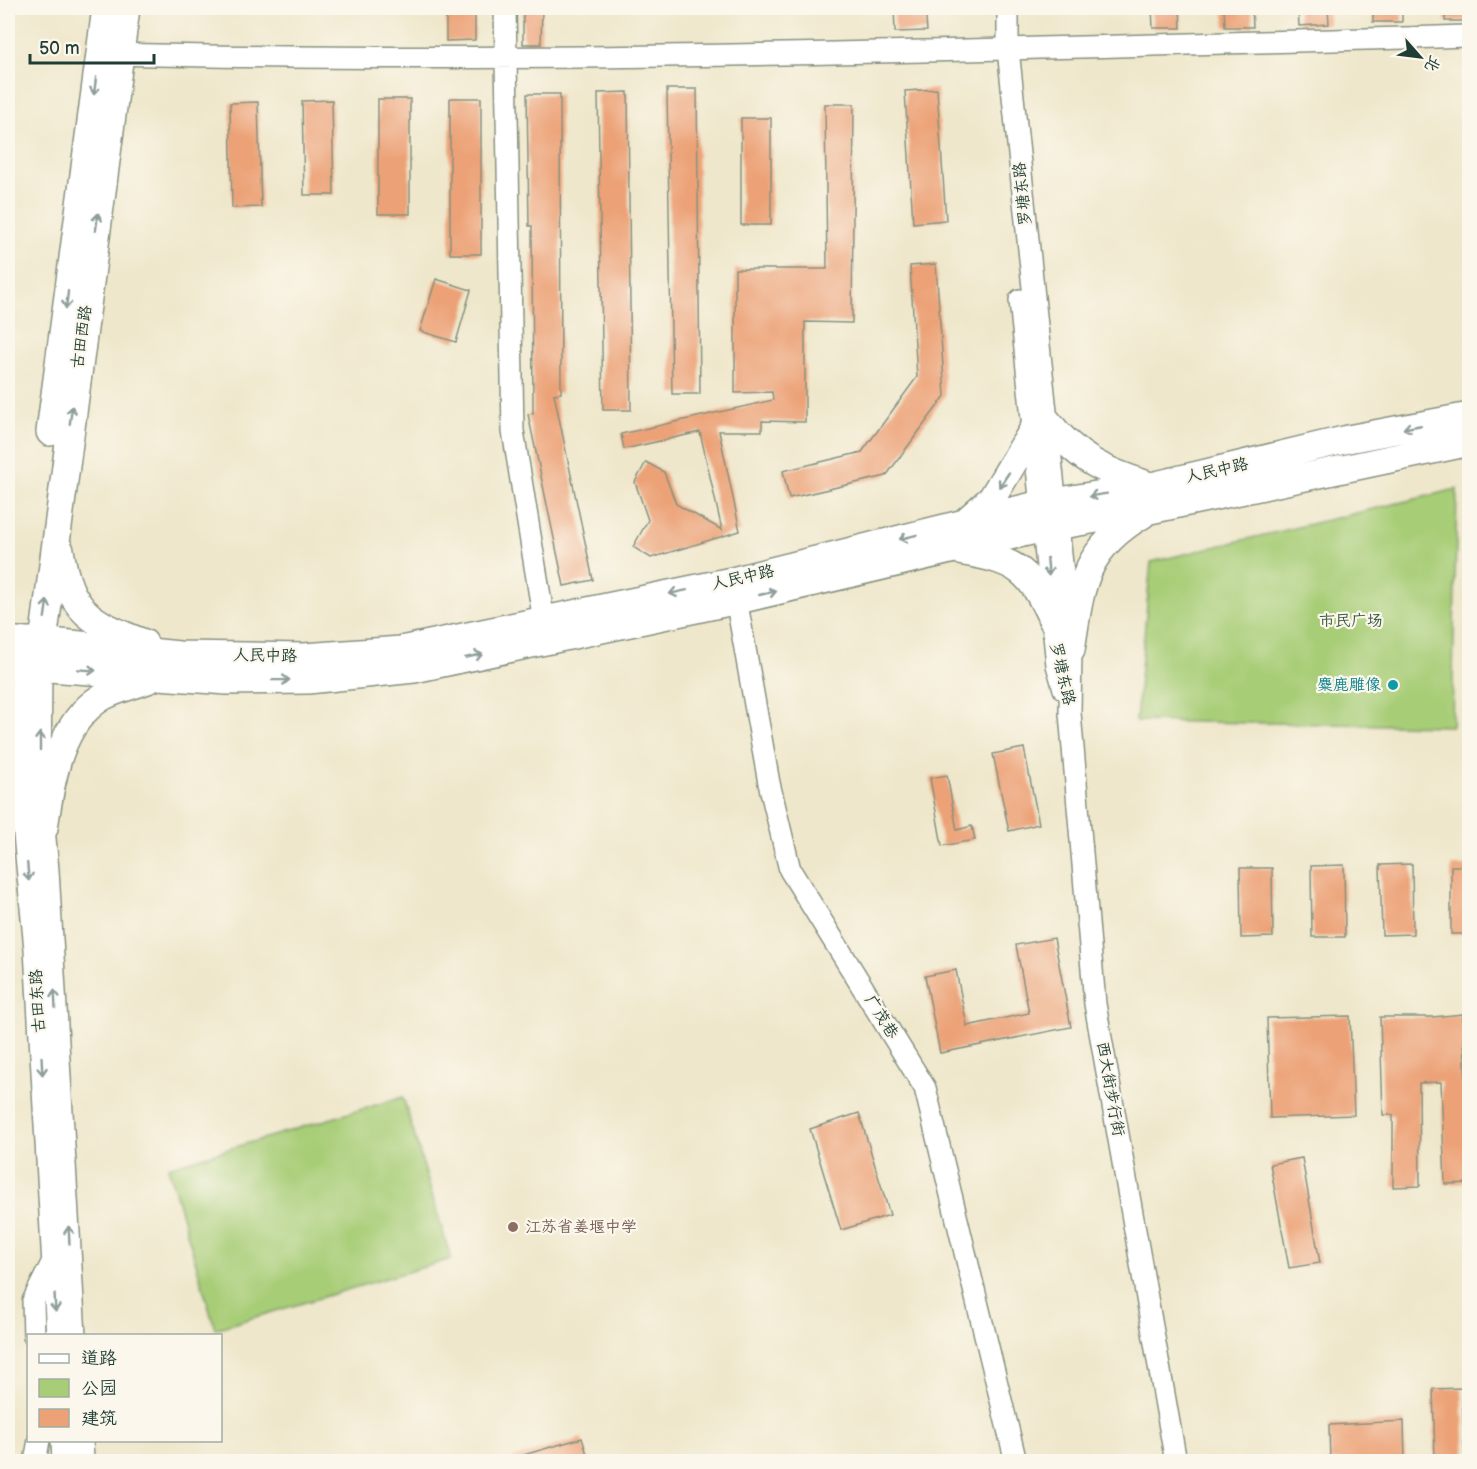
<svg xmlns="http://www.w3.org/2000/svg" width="1477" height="1469" viewBox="0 0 1477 1469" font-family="'Balsamiq Sans','LXGW WenKai TC',sans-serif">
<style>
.green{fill:#a8cd77;stroke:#648556;stroke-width:1.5}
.building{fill:#eca176}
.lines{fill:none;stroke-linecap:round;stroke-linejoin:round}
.minor-casing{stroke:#879280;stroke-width:24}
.major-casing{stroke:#879280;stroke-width:30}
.minor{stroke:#fff;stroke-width:21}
.major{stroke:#fff;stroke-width:27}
.oneway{stroke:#8f9e9a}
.culture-dot{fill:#0f9aa8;stroke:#fbf7ec;stroke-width:2}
.education-dot{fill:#8d6e63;stroke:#fbf7ec;stroke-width:2}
.labels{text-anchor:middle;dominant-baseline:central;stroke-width:4.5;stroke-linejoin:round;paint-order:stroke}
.street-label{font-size:16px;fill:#1f3d34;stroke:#fbf7ec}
.park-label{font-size:16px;fill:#3a5a41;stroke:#fbf7ec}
.culture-label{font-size:16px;fill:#0d838f;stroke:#fbf7ec;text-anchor:end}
.education-label{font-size:16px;fill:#785e54;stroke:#fbf7ec;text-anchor:start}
</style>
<rect width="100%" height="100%" fill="#fbf7ec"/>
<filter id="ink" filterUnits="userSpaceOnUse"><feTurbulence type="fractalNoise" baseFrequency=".0167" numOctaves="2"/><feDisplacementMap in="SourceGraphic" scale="12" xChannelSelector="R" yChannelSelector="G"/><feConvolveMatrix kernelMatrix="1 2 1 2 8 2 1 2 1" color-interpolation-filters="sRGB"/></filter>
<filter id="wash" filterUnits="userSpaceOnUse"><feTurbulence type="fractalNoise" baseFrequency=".008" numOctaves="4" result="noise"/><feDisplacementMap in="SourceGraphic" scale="24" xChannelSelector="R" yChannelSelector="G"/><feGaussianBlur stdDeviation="1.35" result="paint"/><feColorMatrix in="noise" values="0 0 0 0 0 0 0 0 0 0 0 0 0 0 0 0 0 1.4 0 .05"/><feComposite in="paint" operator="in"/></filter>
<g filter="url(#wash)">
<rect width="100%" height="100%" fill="#efe7cb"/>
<!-- green -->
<path class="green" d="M1457,489L1452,726L1136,721L1151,562Z
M403,1097L451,1259L215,1329L168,1167Z"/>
<g id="blocks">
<!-- building -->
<path class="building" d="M446,8H475V40L446,41Z
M523,8H542L541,44H523Z
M894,8H925L927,31L895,32Z
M1152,8H1180L1181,28H1153Z
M1224,8H1252L1253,27H1225Z
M1298,8H1328L1329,24L1299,26Z
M1373,8H1402V22H1373Z
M1445,8H1470V21H1445Z
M667,89H697L700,394H672Z
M937,89L946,220L913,223L905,91Z
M628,92L631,410H603L598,93Z
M527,94H560L561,393L554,394L593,580L564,586L528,414L533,413L532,226H529Z
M450,98H481V254H450Z
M378,99H410V214H378Z
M332,100L334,195H304L302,101Z
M258,102L261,207L232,208L230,103Z
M825,104H854L852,323L805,322V422L762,421V431H719L740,531L651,558L633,547L648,520L635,482L646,462L664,472L676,504L722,530L700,432L624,449L621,434L773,400L772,392L735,393V269H827Z
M741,118H771V225H741Z
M936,264L945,396L886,476L789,498L783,471L862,452L917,377L910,266Z
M436,279L471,290L456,342L420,331Z
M1024,748L1039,824L1009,831L993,754Z
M947,775L957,830L972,826L975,840L942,846L930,778Z
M1412,864L1413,934L1382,935L1380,865Z
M1344,865L1345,937H1312L1311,866Z
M1451,866H1470V934H1451Z
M1240,868H1272L1273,937L1241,938Z
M1054,938L1071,1027L940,1053L925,976L956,970L967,1026L1029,1013L1016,945Z
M1463,1014L1470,1183L1445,1184L1441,1082L1419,1083L1420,1186L1393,1187V1115H1383L1380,1017H1433Z
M1350,1016L1354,1115L1270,1118L1267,1018Z
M859,1113L890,1215L841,1230L810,1129Z
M1302,1158L1320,1263L1289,1268L1270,1164Z
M1462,1388L1465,1461H1435L1433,1389Z
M1404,1421L1405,1461H1330L1329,1425Z
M582,1438L589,1461H513V1458Z"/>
</g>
</g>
<g filter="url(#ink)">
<use href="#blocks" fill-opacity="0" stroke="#879280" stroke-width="1.5"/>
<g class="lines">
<defs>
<path id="minor" d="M505,8L513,431L544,621L548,633
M1008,8V49L1071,650L1070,713L1095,1004L1176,1462
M106,54C560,65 1015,49 1470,36
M1020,300L1057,665L1064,689
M734,587L769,783L790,870L925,1088L1016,1462
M22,667L19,782L35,949L57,1336
M41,667L40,786L48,870L75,1336
M34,1336L33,1301L52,1263
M62,1440L63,1462
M82,1440L83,1462
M35,1462L39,1440"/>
<path id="major" d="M1047,421C1077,458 1101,470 1145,484
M50,432L106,8
M965,522L992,498L1033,430
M60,550C69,611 89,622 144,643
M964,552C1019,561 1030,571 1053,621
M8,641H41L179,655L304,657L401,650L732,581L1041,504L1152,486L1348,439L1470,416
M1071,650C1081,586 1082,551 1142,515
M41,657L126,8
M8,665L227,681L308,680L414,669L738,600L1044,528L1150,510L1470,442
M44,828C51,782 58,724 102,697C116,689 135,685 150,679"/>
</defs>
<!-- minor casing -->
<use href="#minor" class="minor-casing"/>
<!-- major casing -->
<use href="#major" class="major-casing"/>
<!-- minor -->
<use href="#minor" class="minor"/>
<!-- major -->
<use href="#major" class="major"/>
</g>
<!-- one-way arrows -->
<defs><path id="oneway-shaft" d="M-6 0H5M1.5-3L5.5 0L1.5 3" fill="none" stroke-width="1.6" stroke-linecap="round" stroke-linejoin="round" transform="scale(1.5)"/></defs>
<g class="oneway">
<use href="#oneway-shaft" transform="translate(95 86) rotate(97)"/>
<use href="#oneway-shaft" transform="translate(97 222) rotate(-82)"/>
<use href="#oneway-shaft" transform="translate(67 300) rotate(97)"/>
<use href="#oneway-shaft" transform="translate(71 415) rotate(-82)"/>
<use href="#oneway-shaft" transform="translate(1412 427) rotate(169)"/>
<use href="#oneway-shaft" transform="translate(1004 480) rotate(124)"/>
<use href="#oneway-shaft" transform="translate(1098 495) rotate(171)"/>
<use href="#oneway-shaft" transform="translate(908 537) rotate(166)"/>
<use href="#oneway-shaft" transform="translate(1048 567) rotate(85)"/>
<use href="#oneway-shaft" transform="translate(678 592) rotate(168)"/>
<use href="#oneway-shaft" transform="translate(768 593) rotate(-13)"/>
<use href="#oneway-shaft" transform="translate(46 609) rotate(-82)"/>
<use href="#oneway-shaft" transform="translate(474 656) rotate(-12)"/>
<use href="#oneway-shaft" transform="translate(87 670) rotate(4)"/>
<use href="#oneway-shaft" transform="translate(281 680) rotate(-1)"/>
<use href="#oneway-shaft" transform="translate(40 741) rotate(-90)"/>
<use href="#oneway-shaft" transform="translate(28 872) rotate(85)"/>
<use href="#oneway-shaft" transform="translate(55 999) rotate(-93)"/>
<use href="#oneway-shaft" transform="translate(42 1066) rotate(87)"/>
<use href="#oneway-shaft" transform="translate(69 1235) rotate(-93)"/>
<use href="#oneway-shaft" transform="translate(55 1303) rotate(87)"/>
</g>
</g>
<!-- markers -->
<circle class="culture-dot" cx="1393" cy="685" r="6"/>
<circle class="education-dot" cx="513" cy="1227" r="6"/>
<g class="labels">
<!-- street labels -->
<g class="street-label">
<text transform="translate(1023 194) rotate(-96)">罗塘东路</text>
<text transform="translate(82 337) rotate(-82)">古田西路</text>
<text transform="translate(1217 471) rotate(-13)">人民中路</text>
<text transform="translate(743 578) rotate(-13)">人民中路</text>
<text transform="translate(265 656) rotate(1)">人民中路</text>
<text transform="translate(1062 674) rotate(77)">罗塘东路</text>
<text transform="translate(38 1001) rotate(-93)">古田东路</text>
<text transform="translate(881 1017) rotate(58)">广茂巷</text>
<text transform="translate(1110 1089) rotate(80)">西大街步行街</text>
</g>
<!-- park labels -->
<g class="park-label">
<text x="1351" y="621">市民广场</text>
</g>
<!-- culture labels -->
<g class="culture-label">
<text x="1381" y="685">麋鹿雕像</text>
</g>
<!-- education labels -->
<g class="education-label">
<text x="525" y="1227">江苏省姜堰中学</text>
</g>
</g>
<!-- margin -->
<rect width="1477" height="1469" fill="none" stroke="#fbf7ec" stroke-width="30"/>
<!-- legend -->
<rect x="27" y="1334" width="195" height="108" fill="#fbf7ec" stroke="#a3ada2" stroke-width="1.5"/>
<rect x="39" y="1354" width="30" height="9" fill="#ffffff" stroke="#a3ada2" stroke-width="1.5"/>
<text x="81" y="1364" font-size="18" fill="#1f3d34">道路</text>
<rect x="39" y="1379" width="30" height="18" fill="#a8cd77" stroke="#a3ada2" stroke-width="1.5"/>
<text x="81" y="1394" font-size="18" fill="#1f3d34">公园</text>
<rect x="39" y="1409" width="30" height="18" fill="#eca176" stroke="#a3ada2" stroke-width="1.5"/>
<text x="81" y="1424" font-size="18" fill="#1f3d34">建筑</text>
<!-- north arrow -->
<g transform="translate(1420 57) rotate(118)" stroke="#fbf7ec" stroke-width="4.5" paint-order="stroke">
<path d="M0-4.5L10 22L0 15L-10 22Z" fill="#1f3d34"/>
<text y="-9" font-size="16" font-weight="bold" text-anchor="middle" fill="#1f3d34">北</text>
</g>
<!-- scale -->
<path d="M30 54v9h124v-9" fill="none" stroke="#1f3d34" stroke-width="3"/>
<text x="39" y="54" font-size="18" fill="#1f3d34" stroke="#fbf7ec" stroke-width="4.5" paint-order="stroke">50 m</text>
</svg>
